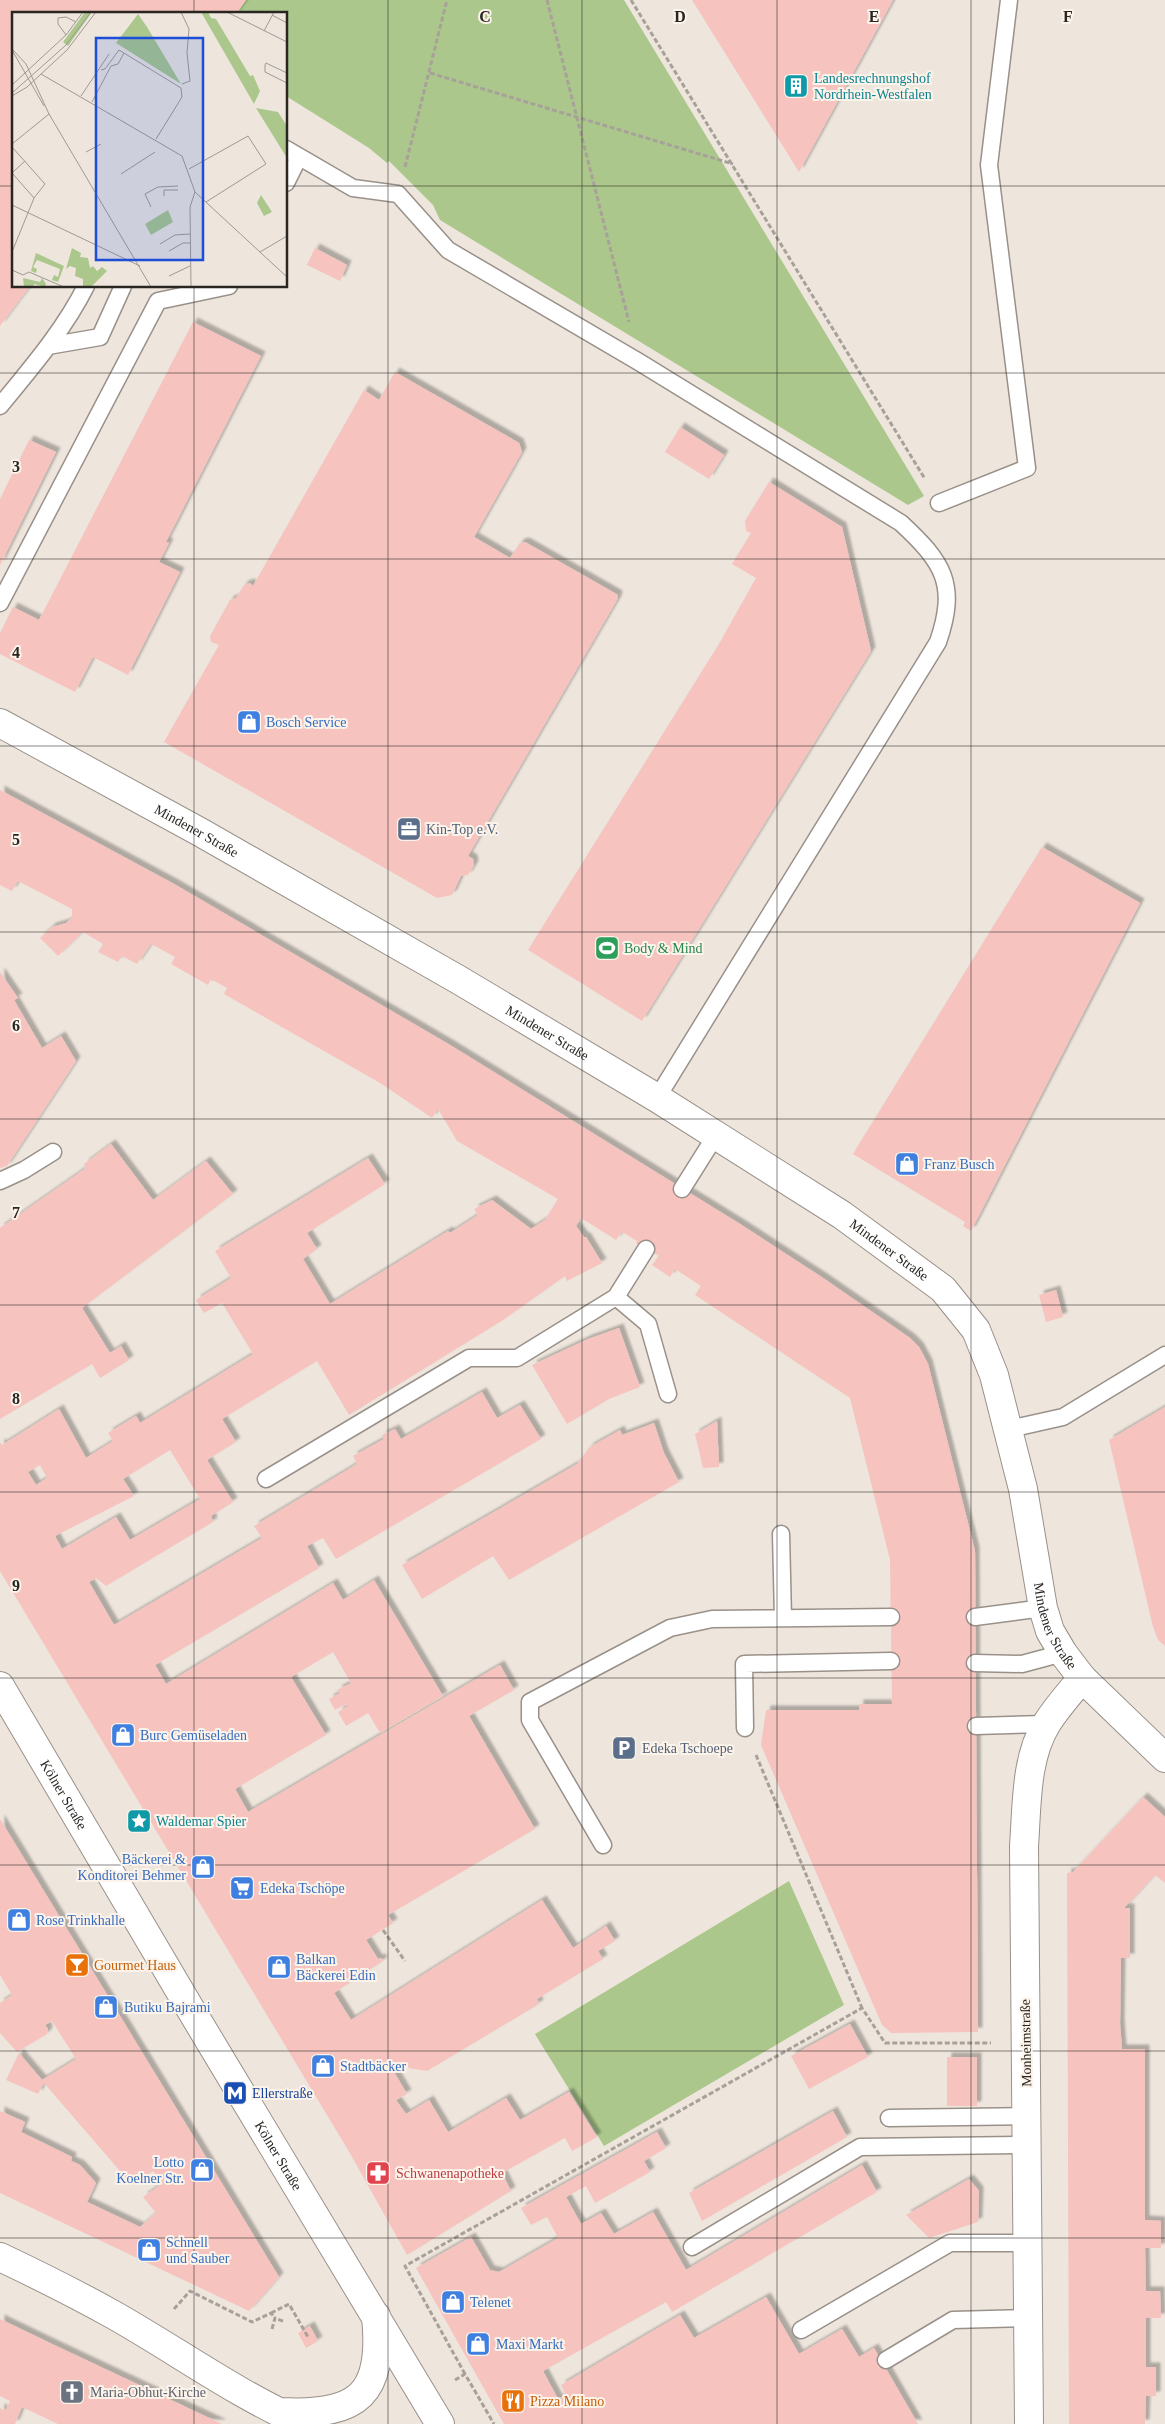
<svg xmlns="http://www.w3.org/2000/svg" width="1165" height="2424" viewBox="0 0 1165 2424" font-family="Georgia,serif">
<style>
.green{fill:#abc78c}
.building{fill:#f6c3bf;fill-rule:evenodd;filter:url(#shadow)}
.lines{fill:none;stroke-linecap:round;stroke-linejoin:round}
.service-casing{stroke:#999189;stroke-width:19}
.minor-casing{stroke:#999189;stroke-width:30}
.tertiary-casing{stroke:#999189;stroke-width:30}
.secondary-casing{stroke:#999189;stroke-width:30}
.path{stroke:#a7a199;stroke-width:3;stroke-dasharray:5 2.5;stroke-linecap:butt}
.service{stroke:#fff;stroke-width:16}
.minor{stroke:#fff;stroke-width:28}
.tertiary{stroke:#fff;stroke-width:28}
.secondary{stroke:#fff;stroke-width:28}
.grid{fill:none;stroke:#292622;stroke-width:1;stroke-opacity:0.55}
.labels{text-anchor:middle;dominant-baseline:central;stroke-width:4;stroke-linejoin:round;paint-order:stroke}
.culture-label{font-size:14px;fill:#0d838f;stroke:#fcf3ea;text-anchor:start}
.shop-label{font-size:14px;fill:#366cbe;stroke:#fcf3ea;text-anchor:start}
.service-label{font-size:14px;fill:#4e5e75;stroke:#fcf3ea;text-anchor:start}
.street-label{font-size:14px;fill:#292622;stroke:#fcf3ea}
.leisure-label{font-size:14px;fill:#27864d;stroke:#fcf3ea;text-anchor:start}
.food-label{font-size:14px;fill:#c56008;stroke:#fcf3ea;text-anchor:start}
.transit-label{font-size:14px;fill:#164399;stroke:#fcf3ea;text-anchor:start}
.health-label{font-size:14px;fill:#be3a42;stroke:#fcf3ea;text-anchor:start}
.worship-label{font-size:14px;fill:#5b616d;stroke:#fcf3ea;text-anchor:start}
.inset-road{fill:none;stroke:#9f9992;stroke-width:1}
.view{fill:#1d4ed8;fill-opacity:0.15;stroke:#1d4ed8;stroke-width:2.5}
.inset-edge{fill:none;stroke:#292622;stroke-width:2.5}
.grid-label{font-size:16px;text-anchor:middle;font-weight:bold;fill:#292622;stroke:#fcf3ea;stroke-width:4;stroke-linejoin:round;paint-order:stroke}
</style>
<defs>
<filter id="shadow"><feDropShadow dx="4.5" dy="-4.5" stdDeviation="1" flood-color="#0004"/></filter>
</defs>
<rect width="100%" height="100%" fill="#eee6dd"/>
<!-- green -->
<path class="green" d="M246,0H624L924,496L908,505L440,220L433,205L389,161L387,163L369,148L286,96V14H236Z
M789,1881L844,2005L604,2146L535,2034Z"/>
<!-- building -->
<path class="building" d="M0,0H246L236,14H14V286H30L0,326Z
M692,0H893L799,172Z
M315,248L347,265L340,281L307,265Z
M193,322L261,356L166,542L169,543L159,562L180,572L128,675L93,657L75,692L0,654V633L13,607L39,620Z
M395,372L519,443L522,452L474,537L510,558L520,543L525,542L618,595L617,600L468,856L473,859L474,865L468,875L461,876L452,895L437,898L164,742L219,645L211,642L210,636L230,600L236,598L244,585L250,583L253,586L364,390L379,400Z
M680,427L724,455L709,479L665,452Z
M29,440L56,452L0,565V499Z
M769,482L842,527L871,651L642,1021L528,950L719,644L756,578L732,564L751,533L746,531L745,521Z
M0,790L174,884L450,1045L740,1224L823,1278L910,1338L919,1347L928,1364L975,1551L978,2032L891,2033L882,2025L761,1745L766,1710H859V1704H892L890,1560L850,1398L695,1295L701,1286L675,1269L670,1277L652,1265L659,1256L636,1243L637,1241L622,1232L616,1240L581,1218L576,1226L584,1237H586L602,1263L567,1281L565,1276L503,1320L349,1415L317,1361L222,1419L236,1442L207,1460L233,1502L211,1516L213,1522L106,1586L96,1578L89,1582L114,1625L262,1538L254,1526L357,1464L353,1456L384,1439L382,1435L395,1429L401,1439L482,1392L497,1418L520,1405L541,1439L336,1559L323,1538L307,1546L319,1568L155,1665L166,1684L333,1583L343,1600L374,1580L443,1696L380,1733L368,1713L346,1726L338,1712L348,1706L346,1704L335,1710L329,1699L340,1693L337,1690L351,1683L333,1652L291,1677L326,1735L235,1789L248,1812L500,1665L514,1690L469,1716L535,1829L388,1915L393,1923L366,1940L378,1959L381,1958L383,1961L334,1993L351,2020L542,1900L573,1948L606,1926L615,1941L598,1951L603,1959L537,1999L539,2004L427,2071L409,2068L406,2064L394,2072L407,2094L396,2100L406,2114L429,2100L448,2132L506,2098L520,2120L569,2092L597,2137L572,2151L565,2138L502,2173L511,2191L407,2255L348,2150L0,1571V1442L2,1445L59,1409L86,1458L113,1441L108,1433L136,1416L140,1423L253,1354L222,1303L204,1313L196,1300L231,1278L215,1251L368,1158L385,1184L307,1233L317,1249L303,1259L330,1304L448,1231L450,1233L478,1215L474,1209L492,1200L531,1229L545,1220L558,1199L457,1141L438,1109L432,1118L380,1083L224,994L227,988L211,979L208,985L171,964L175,957L151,944L137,964L122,956L118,962L98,952L103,944L83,932L58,956L40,938L52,927L66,923L72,918V909L18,881L12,891L0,885ZM170,1450L200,1499L130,1540L116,1517L62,1549L55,1536L134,1496L123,1479ZM40,1465L47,1478L36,1485L28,1472Z
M1042,847L1140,903L971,1231L963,1226L965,1222L853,1154Z
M0,972L18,998L14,1000L42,1048L61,1036L76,1061L7,1166L0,1168Z
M111,1144L153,1200L206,1161L233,1194L82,1308L110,1353L121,1346L129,1360L100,1378L92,1364L0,1419V1228L86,1168L84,1164Z
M1056,1290L1063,1317L1046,1322L1039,1295Z
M619,1328L640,1387L609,1399L567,1424L532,1365L588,1339Z
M1165,1407V1646L1158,1640L1153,1627L1109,1440Z
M717,1421L719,1467L703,1468L695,1434Z
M654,1423L664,1453L679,1482L509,1580L493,1556L422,1599L402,1565L577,1464L590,1447L620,1430L622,1435Z
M1143,1797L1165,1817V1883L1155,1875L1124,1908H1130V1958H1121L1120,2024L1122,2049H1145V2220L1161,2221V2248H1145L1146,2291H1160L1161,2318H1146V2367H1156V2396H1146L1145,2424H1069L1067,1873L1073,1872Z
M0,1819L279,2277L249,2311L0,2193V2111L25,2122L21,2132L72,2157L71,2161L80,2165L96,2183L87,2202L140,2227L156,2213L143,2197L163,2183L153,2171L132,2185L44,2083L38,2094L6,2080L19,2053L42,2080L76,2059L52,2021L45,2025L48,2029L47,2034L17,2052L0,2033V2003L12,1995L0,1975Z
M850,2024L868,2057L809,2089L791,2056Z
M947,2057H977V2106H947Z
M833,2111L847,2137L702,2221L689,2193Z
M657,2132L666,2148L644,2161L650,2172L595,2203L586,2186L566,2197L581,2224L601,2213L614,2234L653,2212L686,2270L862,2165L877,2192L672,2312L666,2302L543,2371L558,2399L566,2395L561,2385L680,2315L694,2338L766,2297L799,2354L842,2329L859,2357L874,2348L918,2424H504L416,2268L471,2237L490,2270L499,2272L558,2238L547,2217L531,2225L521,2208Z
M969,2179L979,2191L978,2222L929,2238L906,2215Z
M0,2319L52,2344L222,2424H58L22,2407L15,2424H0V2408L5,2411L10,2401L0,2396Z
M310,2326L318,2341L306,2348L298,2333Z"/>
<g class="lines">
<defs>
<path id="service" d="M286,149L353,188L398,194L448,250L639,362L901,523C943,562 958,584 938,642L657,1098
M286,183L299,157
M48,346L100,337L123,286
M0,406C31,368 64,330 86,286
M939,503L1027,468L989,165L1009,0
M0,603L158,301L229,286
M0,1181L24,1170L53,1152
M682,1189L716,1135
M616,1297L648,1324L668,1394
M1009,1429L1063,1417L1165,1355
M266,1479L469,1358H517L616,1297L646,1249
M781,1534L783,1618
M975,1617L1043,1608
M975,1663L1022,1664L1063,1653
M976,1726L1045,1724
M745,1728L744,1664L891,1661
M603,1845L530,1720V1702L670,1628L712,1619L891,1617
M889,2118L1027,2116
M692,2247L860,2147L1027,2145
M801,2330L950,2243H1029
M886,2360L953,2320L1029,2318"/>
<g id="minor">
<path id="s1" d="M0,723L200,832L459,980L657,1098L842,1215L943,1289L976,1330L994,1375L1023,1489L1043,1608L1050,1631L1063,1653L1082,1678L1165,1758"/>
<path d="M1029,2424L1024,1846C1027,1807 1025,1758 1047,1723C1057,1707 1070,1693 1082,1678"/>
</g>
<path id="tertiary" d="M0,2257C38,2275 76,2294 112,2314C176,2350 236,2394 304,2424
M281,2412C359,2416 384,2394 376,2316"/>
<g id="secondary">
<path id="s2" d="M0,1686L191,2010L440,2424"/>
</g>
</defs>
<!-- service casing -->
<use href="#service" class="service-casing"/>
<!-- minor casing -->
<use href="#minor" class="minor-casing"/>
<!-- tertiary casing -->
<use href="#tertiary" class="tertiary-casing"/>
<!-- secondary casing -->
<use href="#secondary" class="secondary-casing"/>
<!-- path -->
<path class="path" d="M547,0L629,322
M631,0L925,479
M430,73L733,164
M405,167L447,0
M756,1755L862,2008
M383,1930L405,1961
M174,2309L190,2291L252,2322L271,2313L275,2318
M271,2313L289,2304L308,2337
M272,2329L275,2318L285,2322
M465,2374L405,2266L862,2008L885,2043H991
M455,2380L465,2374L494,2424"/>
<!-- service -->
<use href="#service" class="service"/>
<!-- minor -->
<use href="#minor" class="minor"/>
<!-- tertiary -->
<use href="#tertiary" class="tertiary"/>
<!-- secondary -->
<use href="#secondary" class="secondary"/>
</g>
<!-- grid -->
<path class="grid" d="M194,0V14M388,0V2424M582,0V2424M777,0V2424M971,0V2424M0,186H14M286,186H1165M194,286V2424M0,373H1165M0,559H1165M0,746H1165M0,932H1165M0,1119H1165M0,1305H1165M0,1492H1165M0,1678H1165M0,1865H1165M0,2051H1165M0,2238H1165"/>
<!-- icons -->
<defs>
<symbol id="building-square" viewBox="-11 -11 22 22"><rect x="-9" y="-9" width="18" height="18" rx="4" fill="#0f9aa8" stroke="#fcf3ea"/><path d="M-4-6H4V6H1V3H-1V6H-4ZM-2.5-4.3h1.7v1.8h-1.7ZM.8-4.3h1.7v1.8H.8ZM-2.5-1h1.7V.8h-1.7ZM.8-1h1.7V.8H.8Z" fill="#fff"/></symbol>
<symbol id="shop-square" viewBox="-11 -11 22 22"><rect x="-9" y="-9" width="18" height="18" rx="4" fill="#3f7fe0" stroke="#fcf3ea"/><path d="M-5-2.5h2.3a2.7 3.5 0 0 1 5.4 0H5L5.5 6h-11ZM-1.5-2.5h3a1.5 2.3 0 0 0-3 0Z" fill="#fff"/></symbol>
<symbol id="office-square" viewBox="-11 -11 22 22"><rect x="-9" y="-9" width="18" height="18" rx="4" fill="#5c6f8a" stroke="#fcf3ea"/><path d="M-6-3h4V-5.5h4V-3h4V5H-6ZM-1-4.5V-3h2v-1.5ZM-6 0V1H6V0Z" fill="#fff"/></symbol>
<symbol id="stadium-square" viewBox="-11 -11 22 22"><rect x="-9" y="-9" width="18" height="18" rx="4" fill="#2e9e5b" stroke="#fcf3ea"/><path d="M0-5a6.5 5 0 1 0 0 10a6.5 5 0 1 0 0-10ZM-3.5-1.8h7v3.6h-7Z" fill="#fff"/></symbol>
<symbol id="parking-square" viewBox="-11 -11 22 22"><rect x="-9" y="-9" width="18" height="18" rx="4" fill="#5c6f8a" stroke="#fcf3ea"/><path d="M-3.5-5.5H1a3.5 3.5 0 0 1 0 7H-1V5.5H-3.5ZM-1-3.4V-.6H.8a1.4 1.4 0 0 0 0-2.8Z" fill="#fff"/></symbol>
<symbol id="sight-square" viewBox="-11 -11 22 22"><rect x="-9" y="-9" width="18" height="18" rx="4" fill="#0f9aa8" stroke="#fcf3ea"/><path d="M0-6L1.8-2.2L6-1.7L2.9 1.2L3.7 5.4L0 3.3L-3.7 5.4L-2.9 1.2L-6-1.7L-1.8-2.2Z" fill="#fff"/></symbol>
<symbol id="supermarket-square" viewBox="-11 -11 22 22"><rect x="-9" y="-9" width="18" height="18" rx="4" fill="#3f7fe0" stroke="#fcf3ea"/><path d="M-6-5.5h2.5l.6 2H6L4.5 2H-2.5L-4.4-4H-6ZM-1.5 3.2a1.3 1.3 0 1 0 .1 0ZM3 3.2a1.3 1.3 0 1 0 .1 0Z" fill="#fff"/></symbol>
<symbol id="bar-square" viewBox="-11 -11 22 22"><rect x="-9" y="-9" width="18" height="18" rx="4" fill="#e8710a" stroke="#fcf3ea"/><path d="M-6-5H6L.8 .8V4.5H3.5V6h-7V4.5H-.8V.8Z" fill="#fff"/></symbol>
<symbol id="metro-square" viewBox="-11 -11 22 22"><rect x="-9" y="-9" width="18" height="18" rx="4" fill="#1a4fb4" stroke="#fcf3ea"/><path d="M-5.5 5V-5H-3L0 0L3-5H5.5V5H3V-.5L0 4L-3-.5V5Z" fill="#fff"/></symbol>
<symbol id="pharmacy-square" viewBox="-11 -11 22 22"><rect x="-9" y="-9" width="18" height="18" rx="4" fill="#e0444e" stroke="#fcf3ea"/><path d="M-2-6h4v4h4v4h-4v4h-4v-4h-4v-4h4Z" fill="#fff"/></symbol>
<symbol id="church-square" viewBox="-11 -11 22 22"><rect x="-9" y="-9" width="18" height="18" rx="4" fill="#6b7280" stroke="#fcf3ea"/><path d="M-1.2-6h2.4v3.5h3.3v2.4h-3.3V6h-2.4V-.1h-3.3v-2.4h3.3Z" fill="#fff"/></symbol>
<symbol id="restaurant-square" viewBox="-11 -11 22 22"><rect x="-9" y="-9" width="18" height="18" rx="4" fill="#e8710a" stroke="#fcf3ea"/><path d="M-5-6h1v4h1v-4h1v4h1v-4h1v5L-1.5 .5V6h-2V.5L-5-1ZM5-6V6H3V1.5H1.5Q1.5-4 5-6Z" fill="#fff"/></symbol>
</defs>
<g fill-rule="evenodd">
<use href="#building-square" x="782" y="72" width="28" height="28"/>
<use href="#shop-square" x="235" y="708" width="28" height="28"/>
<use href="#office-square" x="395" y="815" width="28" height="28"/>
<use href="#stadium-square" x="593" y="934" width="28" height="28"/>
<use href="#shop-square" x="893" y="1150" width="28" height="28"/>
<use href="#shop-square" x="109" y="1721" width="28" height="28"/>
<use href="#parking-square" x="610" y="1734" width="28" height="28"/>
<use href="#sight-square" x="125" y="1807" width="28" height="28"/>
<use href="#shop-square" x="189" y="1853" width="28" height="28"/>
<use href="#supermarket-square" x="228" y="1874" width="28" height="28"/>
<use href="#shop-square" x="5" y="1906" width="28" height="28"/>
<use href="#bar-square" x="63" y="1951" width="28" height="28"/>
<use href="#shop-square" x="265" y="1953" width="28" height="28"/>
<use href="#shop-square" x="92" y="1993" width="28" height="28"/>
<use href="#shop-square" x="309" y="2052" width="28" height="28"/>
<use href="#metro-square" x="221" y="2079" width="28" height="28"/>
<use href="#shop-square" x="188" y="2156" width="28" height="28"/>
<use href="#pharmacy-square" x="364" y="2159" width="28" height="28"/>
<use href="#shop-square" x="135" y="2236" width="28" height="28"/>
<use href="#shop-square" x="439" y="2288" width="28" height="28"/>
<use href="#shop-square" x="464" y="2330" width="28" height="28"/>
<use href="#church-square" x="58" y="2378" width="28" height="28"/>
<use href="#restaurant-square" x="499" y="2387" width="28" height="28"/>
</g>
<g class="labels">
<!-- culture labels -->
<g class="culture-label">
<text x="814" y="78">Landesrechnungshof<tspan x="814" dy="16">Nordrhein-Westfalen</tspan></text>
<text x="156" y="1821">Waldemar Spier</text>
</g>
<!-- shop labels -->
<g class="shop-label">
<text x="266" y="722">Bosch Service</text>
<text x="924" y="1164">Franz Busch</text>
<text x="140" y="1735">Burc Gemüseladen</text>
<text x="186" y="1859" text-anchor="end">Bäckerei &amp;<tspan x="186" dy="16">Konditorei Behmer</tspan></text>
<text x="260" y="1888">Edeka Tschöpe</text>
<text x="36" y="1920">Rose Trinkhalle</text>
<text x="296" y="1959">Balkan<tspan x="296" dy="16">Bäckerei Edin</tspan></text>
<text x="124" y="2007">Butiku Bajrami</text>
<text x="340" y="2066">Stadtbäcker</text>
<text x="184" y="2162" text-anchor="end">Lotto<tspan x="184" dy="16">Koelner Str.</tspan></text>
<text x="166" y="2242">Schnell<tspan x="166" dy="16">und Sauber</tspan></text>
<text x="470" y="2302">Telenet</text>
<text x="496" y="2344">Maxi Markt</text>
</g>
<!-- service labels -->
<g class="service-label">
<text x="426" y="829">Kin-Top e.V.</text>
<text x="642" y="1748">Edeka Tschoepe</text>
</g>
<!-- street labels -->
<g class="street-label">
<text stroke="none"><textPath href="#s1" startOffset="224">Mindener Straße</textPath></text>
<text stroke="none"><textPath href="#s1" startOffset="629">Mindener Straße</textPath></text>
<text stroke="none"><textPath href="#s1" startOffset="1034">Mindener Straße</textPath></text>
<text stroke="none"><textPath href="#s1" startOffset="1461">Mindener Straße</textPath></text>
<text stroke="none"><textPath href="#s2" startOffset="126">Kölner Straße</textPath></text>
<text transform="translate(1026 2043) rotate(-91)">Monheimstraße</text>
<text stroke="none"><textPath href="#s2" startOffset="546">Kölner Straße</textPath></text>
</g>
<!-- leisure labels -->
<g class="leisure-label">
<text x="624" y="948">Body &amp; Mind</text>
</g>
<!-- food labels -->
<g class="food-label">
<text x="94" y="1965">Gourmet Haus</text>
<text x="530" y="2401">Pizza Milano</text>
</g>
<!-- transit labels -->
<g class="transit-label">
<text x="252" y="2093">Ellerstraße</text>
</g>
<!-- health labels -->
<g class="health-label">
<text x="396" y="2173">Schwanenapotheke</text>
</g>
<!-- worship labels -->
<g class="worship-label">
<text x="90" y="2392">Maria-Obhut-Kirche</text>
</g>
</g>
<!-- overview -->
<g transform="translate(12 12)">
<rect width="275" height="275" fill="#eee6dd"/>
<path d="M73,0H80L56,34L51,30ZM189,0H196L199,6L204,7L238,64L241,63L248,79L242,92ZM126,2L135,15L169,72L104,31ZM244,96L266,100L275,114V146ZM249,183L260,200L252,204L245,191ZM156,198L161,210L139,223L133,212ZM60,236L69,241L68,245L76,246L78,256L81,254L85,259L90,255L95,259L79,275H71V267L63,264L64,256L58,254L54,257ZM24,241L52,254L46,270L40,268L42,263L46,265L48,257L25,248L21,255L25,257L24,261L19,259ZM11,266L28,270L30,266L34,272L33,275L22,272L21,275H12Z" fill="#abc78c"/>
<path class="inset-road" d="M169,0L177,17L175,41L178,69L170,72M215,0L275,30M260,3L275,11M252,19L262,0M54,23L46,12V6L54,5L64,10M0,38L32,94M1,38L14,52L37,102L139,275M89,58L93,57L107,38L169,76L170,85L144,127M275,61L254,51L253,53V60L275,71M29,62L170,144L183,180L275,265M0,73L54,23L71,0M0,81L54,33L79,0M0,84L15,75L55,38L84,0M69,84L97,42M80,90L99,54L106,52L112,41M0,132L37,102M0,135L33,172L22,186L0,240M74,140L89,132M177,157L236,124L254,152L194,190M0,161L22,186M0,161L13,149M109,162L143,140M152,184V178H166M0,193L128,254M139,195L133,182L146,175L166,174M148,232L163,223L178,222M157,239L171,231H178M248,240L275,224M0,258L11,263L17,260L52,275M157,264L178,254M179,275L178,195L183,180"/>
<path class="view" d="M84,26H191V248H84Z"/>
<rect width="275" height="275" class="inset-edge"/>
</g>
<g class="grid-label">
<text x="485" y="22">C</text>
<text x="680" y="22">D</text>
<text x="874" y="22">E</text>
<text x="1068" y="22">F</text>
<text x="16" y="472">3</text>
<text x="16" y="658">4</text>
<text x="16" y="845">5</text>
<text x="16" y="1031">6</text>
<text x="16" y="1218">7</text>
<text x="16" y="1404">8</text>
<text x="16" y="1591">9</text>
</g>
</svg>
